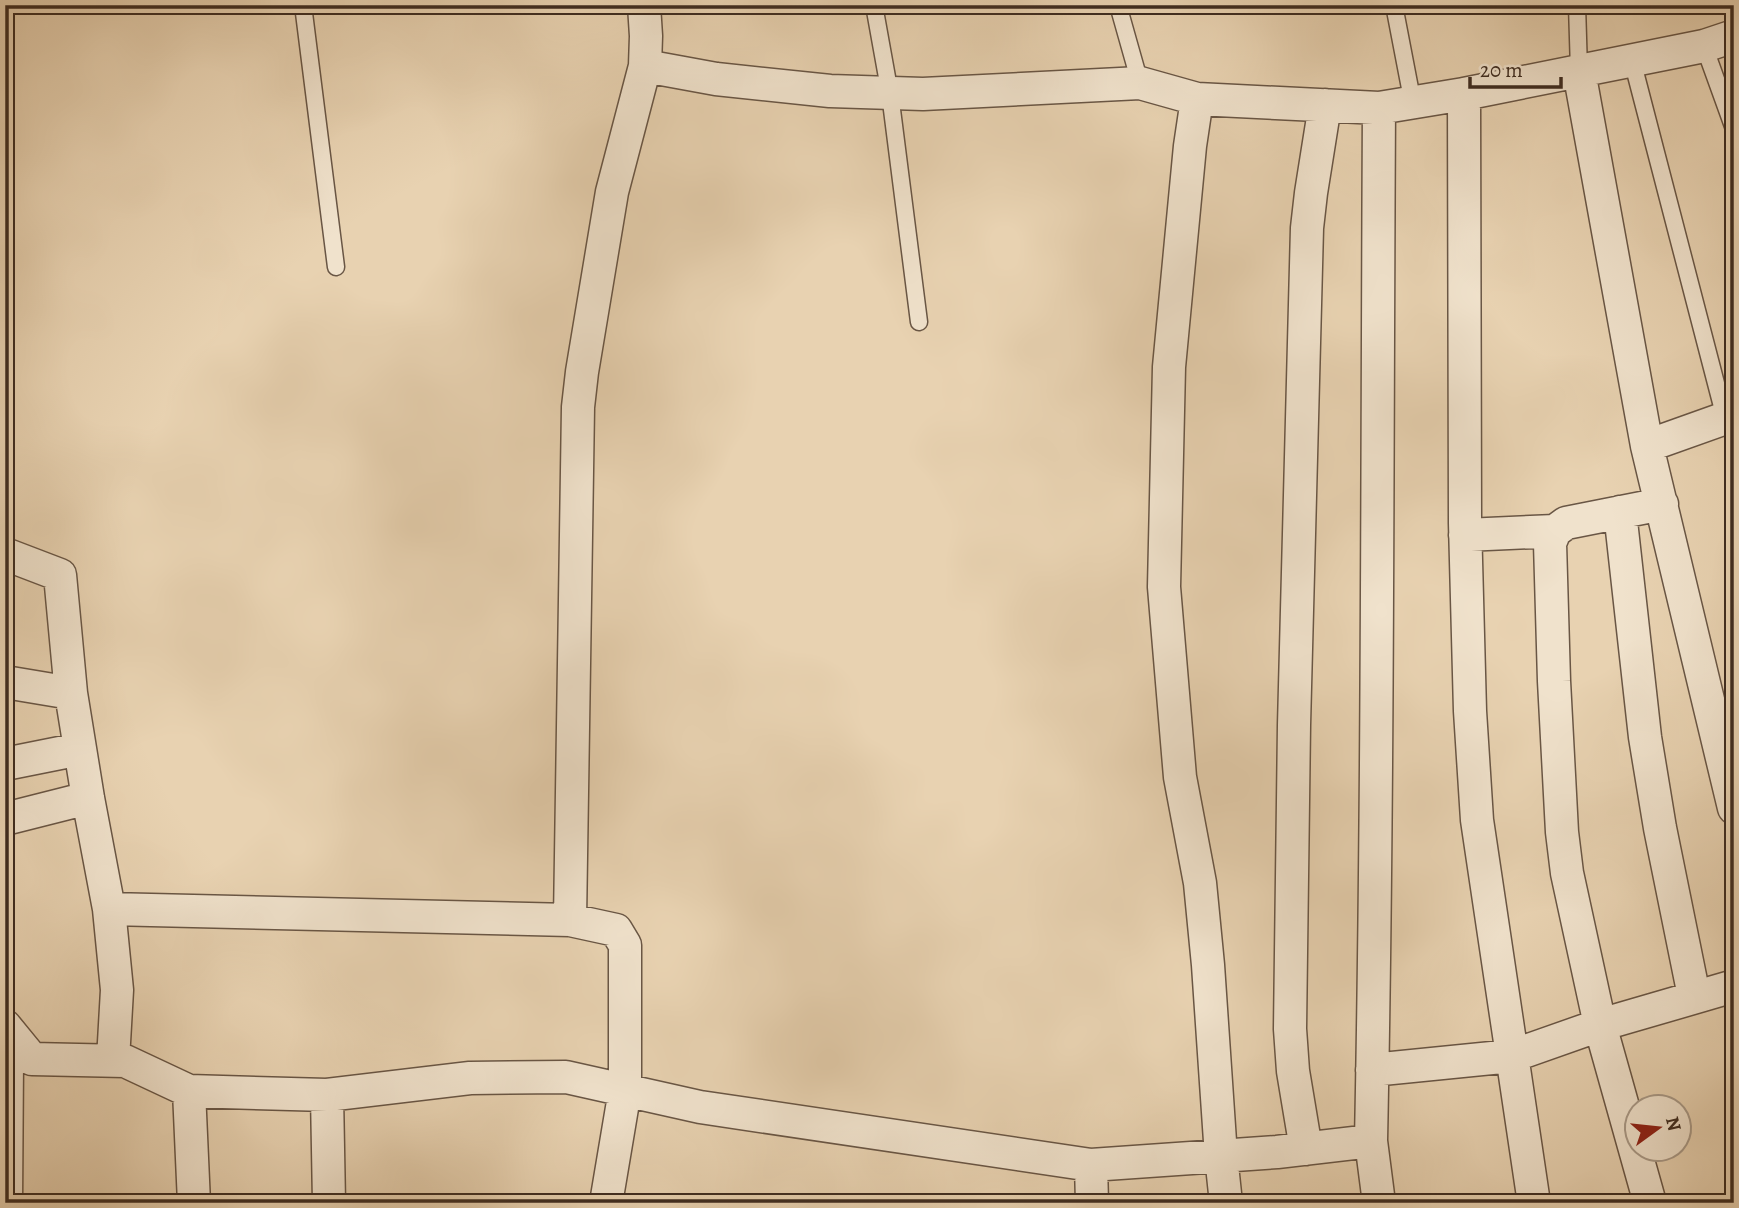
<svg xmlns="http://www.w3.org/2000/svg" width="1739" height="1208" viewBox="0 0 1739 1208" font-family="Alegreya,serif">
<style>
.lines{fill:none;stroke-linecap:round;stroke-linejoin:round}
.service-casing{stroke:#695645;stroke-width:19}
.minor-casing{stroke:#695645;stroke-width:35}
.service{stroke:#f0e2cc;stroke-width:16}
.minor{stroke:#f0e2cc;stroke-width:32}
</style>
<rect width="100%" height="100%" fill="#e8d2b1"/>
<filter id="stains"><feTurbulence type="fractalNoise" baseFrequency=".00286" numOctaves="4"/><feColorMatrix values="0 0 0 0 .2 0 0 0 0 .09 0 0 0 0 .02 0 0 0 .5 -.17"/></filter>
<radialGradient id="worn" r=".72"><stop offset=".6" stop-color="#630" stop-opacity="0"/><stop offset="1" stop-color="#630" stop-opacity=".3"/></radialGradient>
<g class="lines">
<defs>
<path id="service" d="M303,5L336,267
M874,5L890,94L919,322
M1118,5L1140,83
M1394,5L1413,104
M1577,5L1579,71
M1704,46L1734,129
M1632,60L1725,418"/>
<path id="minor" d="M645,66L716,79L830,91L923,94L1140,83L1197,99L1379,108L1464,94L1704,46L1734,36
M1579,71L1647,446L1734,808
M1464,94L1465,523L1470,711L1477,820L1534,1203
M1197,99L1190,146L1169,367L1164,587L1180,777L1200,883L1208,965L1221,1156L1226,1203
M1379,108C1377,453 1378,797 1371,1141L1379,1203
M1647,446L1734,415
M1620,512L1645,737L1660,828L1694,996
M1465,535L1555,531
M5,554L60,575L71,693L88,798L109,909L117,990L113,1060
M5,682L71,693
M5,764L80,749
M5,819L88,798
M109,909L570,920L616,930L625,945V1090L606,1203
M570,920L578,407L582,372L612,192L645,66L646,36L644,5
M5,1026L32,1059L125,1061L189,1091L327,1095L470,1078L566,1077L700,1107L1091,1165L1277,1152L1371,1141
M1372,1070L1512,1056L1600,1025L1734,986
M189,1091L194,1203
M327,1095L329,1203
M1306,1149L1293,1071L1290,1029L1294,725L1307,228L1311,193L1325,105
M1091,1165L1092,1203
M6,1203L7,1061
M1650,1203L1600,1025L1567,873L1562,832L1554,681L1550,543L1555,531L1566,523L1662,504"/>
</defs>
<!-- service casing -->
<use href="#service" class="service-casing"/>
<!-- minor casing -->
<use href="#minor" class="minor-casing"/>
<!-- service -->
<use href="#service" class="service"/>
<!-- minor -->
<use href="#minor" class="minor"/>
</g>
<!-- margin -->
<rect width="1739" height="1208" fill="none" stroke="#e8d2b1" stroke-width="28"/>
<rect x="7" y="7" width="1725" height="1194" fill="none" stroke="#3f2d21" stroke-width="3.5"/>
<rect x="14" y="14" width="1711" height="1180" fill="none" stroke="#3f2d21" stroke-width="2"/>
<!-- north arrow -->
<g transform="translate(1658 1128) rotate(75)"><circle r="33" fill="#f0e2cc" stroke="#a99a88" stroke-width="2"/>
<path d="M0-5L12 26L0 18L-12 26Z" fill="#8f2418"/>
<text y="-10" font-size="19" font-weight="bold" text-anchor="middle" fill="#3f2d21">N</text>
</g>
<!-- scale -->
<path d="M1470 77v10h91v-10" fill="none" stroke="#3f2d21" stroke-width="3.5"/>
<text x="1480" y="77" font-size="21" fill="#3f2d21" stroke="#f0e2cc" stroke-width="5" paint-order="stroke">20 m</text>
<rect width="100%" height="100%" filter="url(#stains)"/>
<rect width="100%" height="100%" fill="url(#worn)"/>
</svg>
